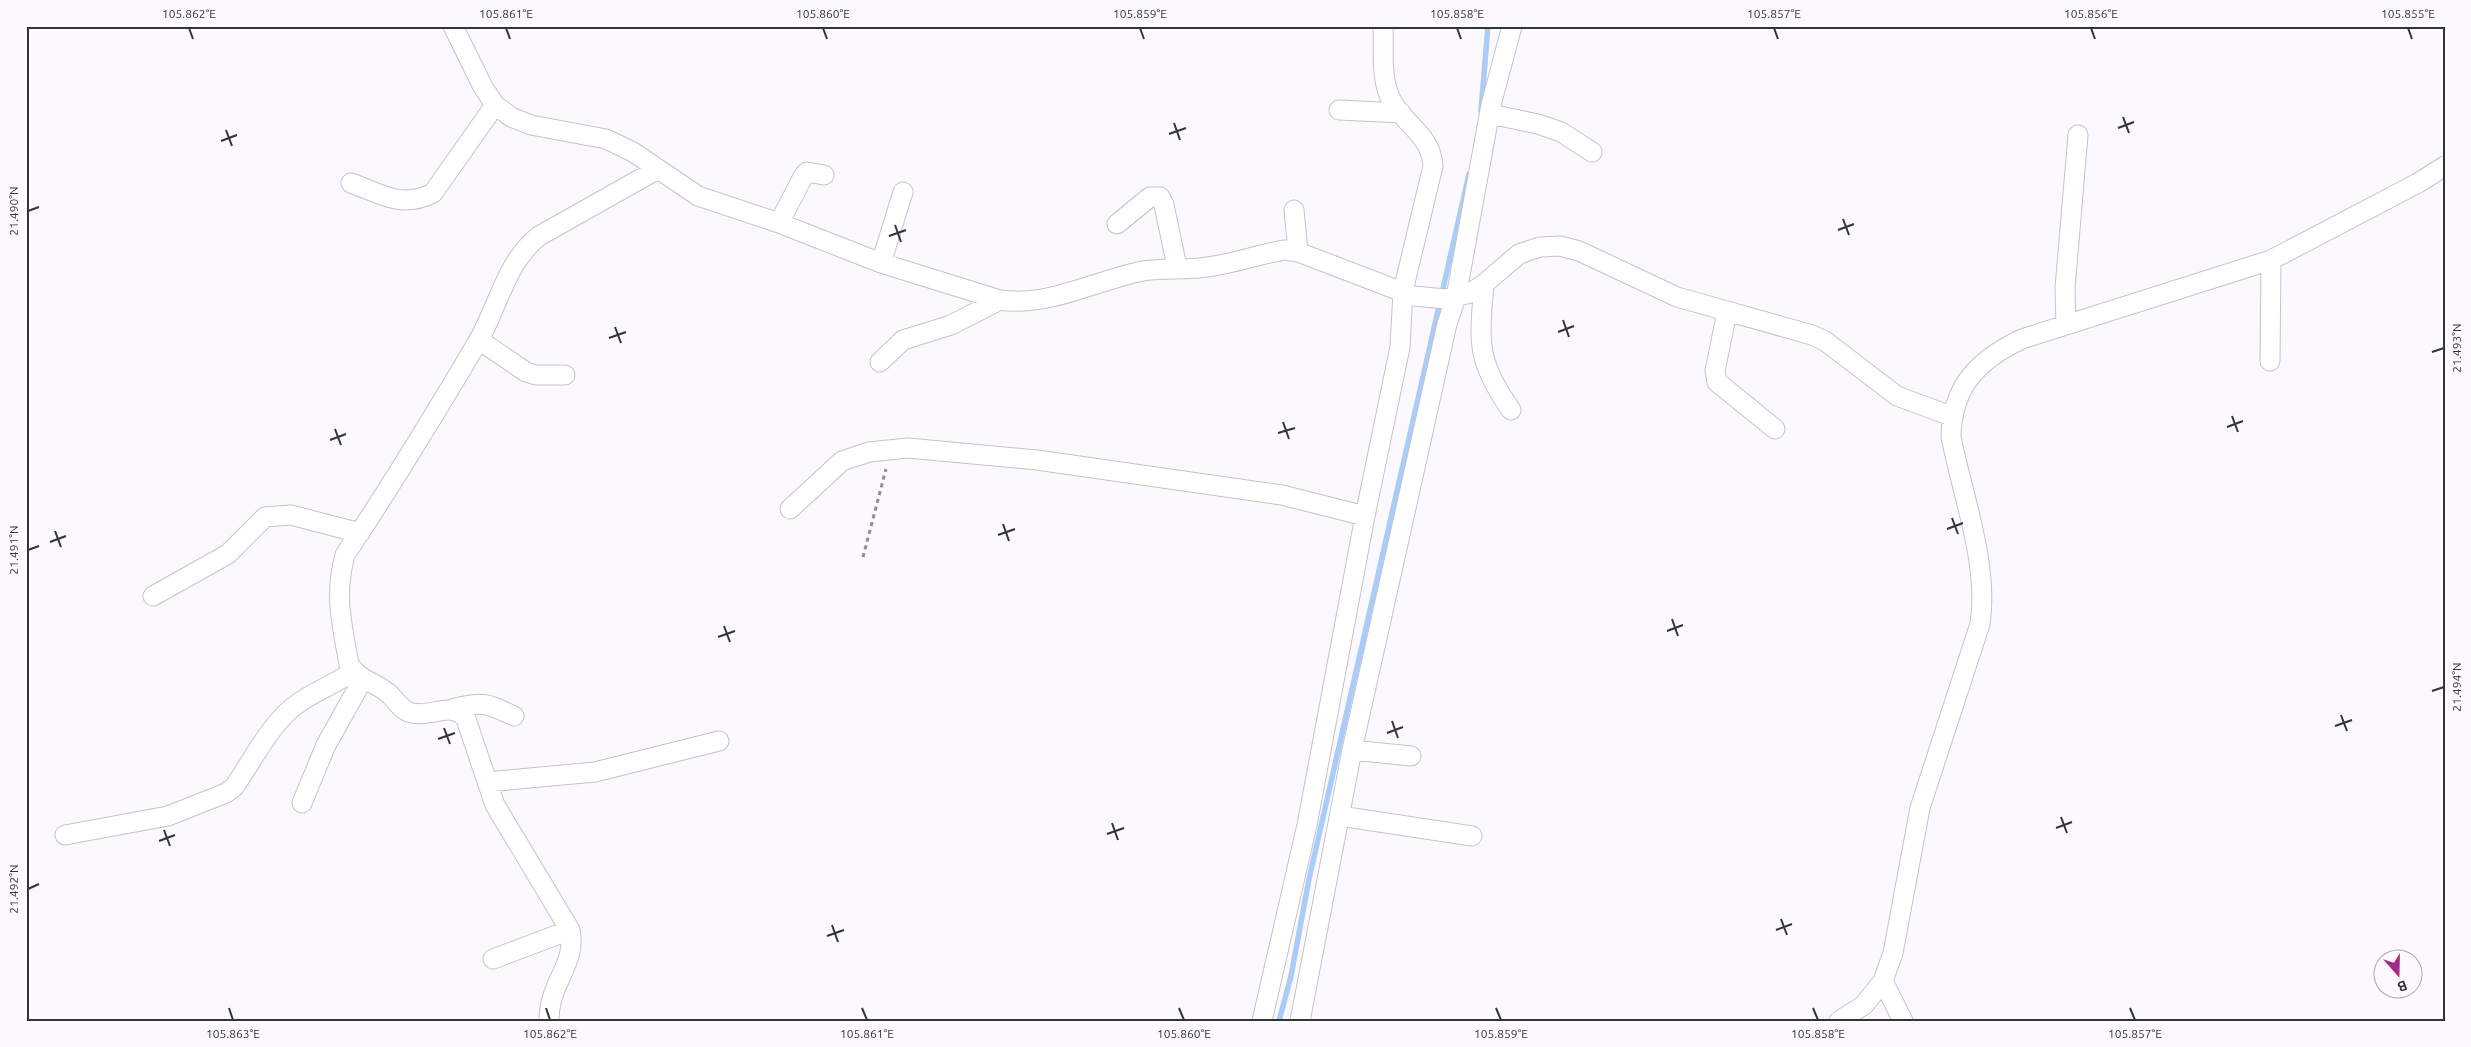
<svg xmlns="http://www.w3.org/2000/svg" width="2471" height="1047" viewBox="0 0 2471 1047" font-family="Ubuntu,sans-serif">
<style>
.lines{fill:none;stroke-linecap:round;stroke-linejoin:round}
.stream{stroke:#aaccf8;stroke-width:5.5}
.minor-casing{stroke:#c5c3c7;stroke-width:21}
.path{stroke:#8f8e91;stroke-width:3;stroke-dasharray:4 4;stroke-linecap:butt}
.minor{stroke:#fff;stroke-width:19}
.ticks{fill:none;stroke:#343335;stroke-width:2}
.neatline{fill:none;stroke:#343335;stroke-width:2}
.ticks-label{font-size:12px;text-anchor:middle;fill:#343335}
</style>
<rect width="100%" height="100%" fill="#fbf9fe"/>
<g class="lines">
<!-- stream -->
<path class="stream" d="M1481,111L1488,26
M1279,1021L1291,976L1309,879L1469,174"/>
<defs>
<path id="minor" d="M453,26L483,87L495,105L511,117L531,125L606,139L633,152L698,196L779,223L881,263L1000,300C1047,307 1093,282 1138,272C1161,267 1184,271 1207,267C1233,264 1259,254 1285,250L1298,252L1413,296L1446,299L1470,293L1484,284L1519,254L1540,247L1560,246L1579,251L1677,297L1812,335L1825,341L1897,396L1951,416
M1339,110L1401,113
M1490,114L1538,124L1561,132L1592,152
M351,183C382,194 401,209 433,193L495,105
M1294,210L1298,252
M779,223L804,175L807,172L824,175
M1117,224L1150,197H1160L1164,205L1177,267
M881,263L903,192
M1484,284C1479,342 1476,360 1511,410
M1727,312L1715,371L1717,382L1775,429
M2066,325L2065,288L2078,135
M479,340L526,372L536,375H565
M2270,361L2271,260
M880,362L903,340L951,325L1000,300
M790,509L842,461L869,452L908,448L1037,460L1282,495L1365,516
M153,596L228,554L265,517L291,515L360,533
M452,709C483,701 486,703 514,716
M1352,750L1411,756
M487,782L595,772L719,741
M302,803L326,745L363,679
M1340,816L1472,836
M65,835L168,816L226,793L234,787C254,759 271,721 300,702C317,690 336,684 353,671
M493,959L570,930
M1883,981L1903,1021
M549,1021C549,1010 551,1000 555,990C563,969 575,954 570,930L495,805L466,719C452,700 431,718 412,713C401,711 396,700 388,693C375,682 358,680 349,664C342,625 334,595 345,555C391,486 435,414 477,343C499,306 505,263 539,236L658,169
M1262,1021L1307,825L1365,516L1400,347L1403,291L1433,166C1431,131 1397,122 1388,92C1381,72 1384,47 1383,26
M1300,1021L1352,750L1447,324L1456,297L1491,105L1512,26
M1839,1021L1864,1005L1883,981L1893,953L1920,808L1980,624C1989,565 1963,497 1951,437C1952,386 1978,360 2022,339L2271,260L2418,183L2445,166"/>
</defs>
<!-- minor casing -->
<use href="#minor" class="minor-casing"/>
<!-- path -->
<path class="path" d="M863,557L886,469"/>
<!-- minor -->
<use href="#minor" class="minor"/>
</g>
<!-- ticks -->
<path class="ticks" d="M189,28L193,39M506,28L510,39M823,28L827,39M1140,28L1144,39M1457,28L1461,39M1774,28L1778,39M2091,28L2095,39M2408,28L2412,39M2123,117L2129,133M1174,123L1180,140M2118,128L2134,122M226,130L232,146M1169,134L1186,128M221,141L237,135M28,211L39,207M1843,219L1849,235M895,225L901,242M1838,230L1854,224M889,236L906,230M1563,320L1569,337M615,327L621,343M1558,332L1574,326M609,338L626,332M2432,352L2444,348M2232,416L2238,432M1283,422L1289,439M2227,427L2243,421M335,429L341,445M1278,433L1295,428M330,440L346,434M1952,518L1958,534M1003,524L1009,541M1947,529L1963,523M55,531L61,547M998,535L1015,529M50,542L66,536M28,550L39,546M1672,619L1678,636M724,626L730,642M1667,631L1683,625M718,637L735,631M2432,691L2444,687M2341,715L2347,731M1392,721L1398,738M2335,726L2352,720M444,728L450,744M1387,733L1403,727M438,739L455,733M2061,817L2067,833M1112,823L1118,840M2056,828L2072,822M164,830L170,846M1107,834L1124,828M159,841L175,835M28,889L39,884M1781,919L1787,935M832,925L838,942M1776,930L1792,924M827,936L844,930M229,1008L233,1020M546,1008L550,1020M862,1008L867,1020M1179,1008L1184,1020M1496,1008L1501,1020M1813,1008L1818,1020M2130,1008L2135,1020"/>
<!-- border -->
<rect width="2471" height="1047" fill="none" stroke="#fbf9fe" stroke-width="55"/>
<!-- north arrow -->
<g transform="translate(2398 974) rotate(160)"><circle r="24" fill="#fbf9fe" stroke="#abaaae"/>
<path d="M0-4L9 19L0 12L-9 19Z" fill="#a12c86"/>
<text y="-8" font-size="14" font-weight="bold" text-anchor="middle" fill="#343335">B</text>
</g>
<rect x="28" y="28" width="2416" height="992" class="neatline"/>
<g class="ticks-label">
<text x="189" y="18">105.862°E</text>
<text x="506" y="18">105.861°E</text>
<text x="823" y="18">105.860°E</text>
<text x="1140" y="18">105.859°E</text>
<text x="1457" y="18">105.858°E</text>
<text x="1774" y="18">105.857°E</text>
<text x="2091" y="18">105.856°E</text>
<text x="2408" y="18">105.855°E</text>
<text transform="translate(14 211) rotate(-90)" y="4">21.490°N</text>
<text transform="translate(2457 348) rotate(-90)" y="4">21.493°N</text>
<text transform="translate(14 550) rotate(-90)" y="4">21.491°N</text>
<text transform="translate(2457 687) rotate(-90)" y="4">21.494°N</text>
<text transform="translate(14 889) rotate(-90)" y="4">21.492°N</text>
<text x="233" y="1038">105.863°E</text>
<text x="550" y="1038">105.862°E</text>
<text x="867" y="1038">105.861°E</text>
<text x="1184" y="1038">105.860°E</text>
<text x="1501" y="1038">105.859°E</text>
<text x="1818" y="1038">105.858°E</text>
<text x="2135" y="1038">105.857°E</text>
</g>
</svg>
